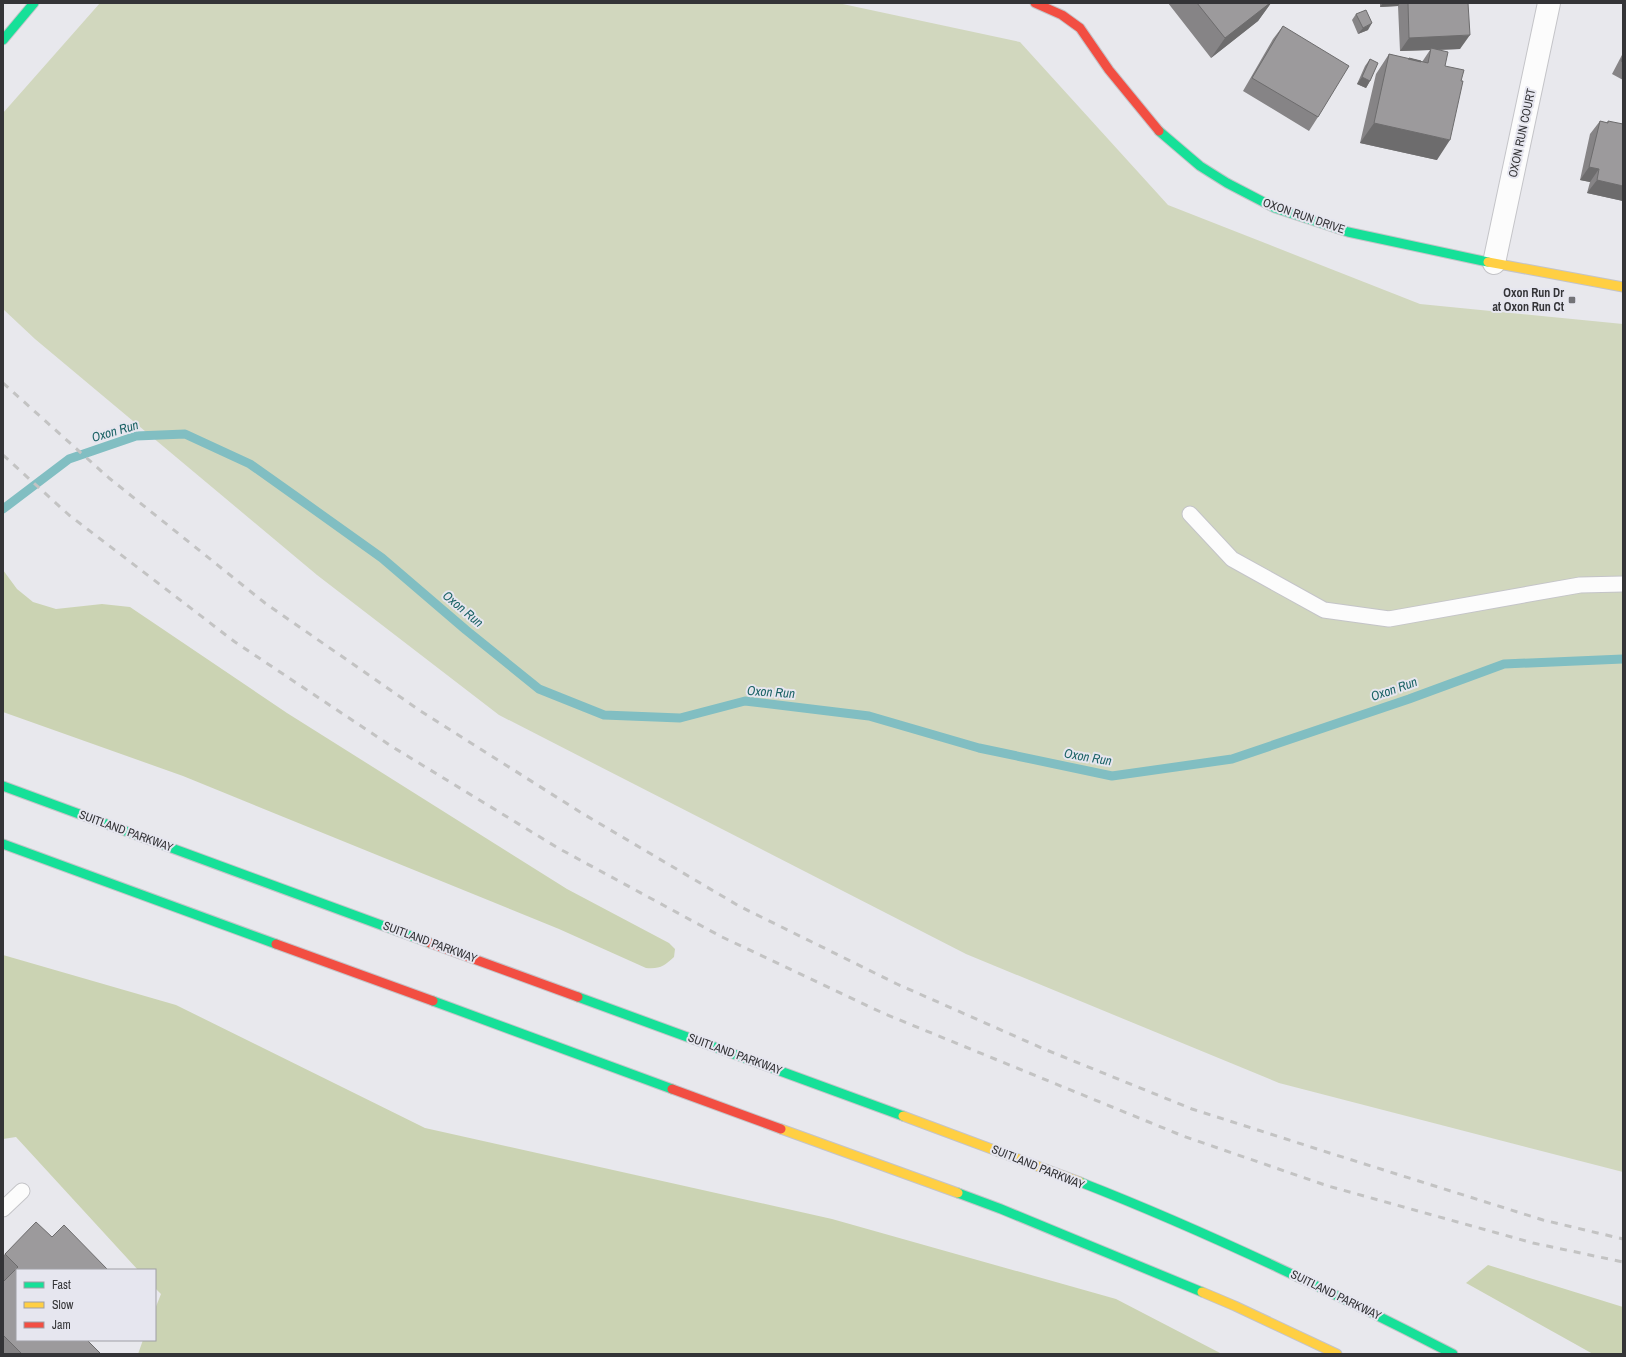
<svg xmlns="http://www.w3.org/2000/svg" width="1626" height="1357" viewBox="0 0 1626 1357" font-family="'Archivo Narrow',sans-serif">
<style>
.green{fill:#d1d7be}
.forest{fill:#cbd3b3}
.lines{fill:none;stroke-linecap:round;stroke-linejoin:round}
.stream{stroke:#81bec2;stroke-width:9}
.lane-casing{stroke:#c4c4c8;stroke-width:17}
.street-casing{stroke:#c4c4c8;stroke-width:24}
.fast-casing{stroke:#c4c4c8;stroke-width:11}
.slow-casing{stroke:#c4c4c8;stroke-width:11}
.jam-casing{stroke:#c4c4c8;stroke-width:11}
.lane{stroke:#fcfcfc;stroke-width:15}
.street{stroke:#fcfcfc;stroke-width:22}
.fast{stroke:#16e098;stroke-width:9}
.slow{stroke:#ffcf43;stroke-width:9}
.jam{stroke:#f24e42;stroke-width:9}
.rail{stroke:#c3c3c3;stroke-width:3;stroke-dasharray:7 7;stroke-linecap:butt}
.wall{fill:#868486}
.shaded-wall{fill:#6d6c6d}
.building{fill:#9c9a9c;stroke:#6d6c6d}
.poi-dot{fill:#737377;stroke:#e6e6ef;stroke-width:1.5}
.labels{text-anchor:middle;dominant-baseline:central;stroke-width:4;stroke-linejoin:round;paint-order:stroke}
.street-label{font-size:12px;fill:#343437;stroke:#e6e6ef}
.poi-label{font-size:12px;font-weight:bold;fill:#343437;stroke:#e6e6ef;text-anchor:end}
.water-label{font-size:13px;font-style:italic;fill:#1c6366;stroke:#e6e6ef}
</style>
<rect width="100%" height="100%" fill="#e8e8ed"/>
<!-- green -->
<path class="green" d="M100,3H838L1020,42L1168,205L1420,304L1623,324V1172L1279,1083L966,954L499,715L317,575L35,339L3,309V113Z"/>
<!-- forest -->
<path class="forest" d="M3,570L17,589L33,602L56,609L102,604L130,607L287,713L567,889L669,943L675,949L674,957C664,966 661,969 646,968L559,929L183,776L3,712Z
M3,955L176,1005L425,1128L832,1219L1116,1299L1222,1354H138L143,1340H155V1309L161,1294L155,1288V1270H138L16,1137L3,1139Z
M1488,1265L1623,1307V1354H1593L1466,1283Z"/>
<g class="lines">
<!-- stream -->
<path class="stream" d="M3,509L69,459L136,436L185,434L250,464L298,498L382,558L466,630L539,689L604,715L680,718L745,701L869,716L979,748L1112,776L1232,759L1409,699L1504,664L1623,659"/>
<defs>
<path id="lane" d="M1190,514L1232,559L1324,610L1389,619L1580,585L1623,584
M3,1209L22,1191"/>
<path id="street" d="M1494,263L1549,3"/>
<path id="fast" d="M3,40L34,3
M1159,131L1200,166L1227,183L1275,208L1348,232L1488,262
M3,786L430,943
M3,844L276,944
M578,997L903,1116
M433,1001L672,1089
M1080,1182C1208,1232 1331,1291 1453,1354
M958,1193L1001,1209L1202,1292"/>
<path id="slow" d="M1488,262L1623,287
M903,1116L1080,1182
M781,1129L958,1193
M1202,1292L1235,1306L1337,1354"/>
<path id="jam" d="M1035,3L1062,15L1080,28L1109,70L1159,131
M430,943L578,997
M276,944L433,1001
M672,1089L781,1129"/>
</defs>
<!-- lane casing -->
<use href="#lane" class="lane-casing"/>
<!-- street casing -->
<use href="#street" class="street-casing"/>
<!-- fast casing -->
<use href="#fast" class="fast-casing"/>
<!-- slow casing -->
<use href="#slow" class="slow-casing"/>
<!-- jam casing -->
<use href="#jam" class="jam-casing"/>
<!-- lane -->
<use href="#lane" class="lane"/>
<!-- street -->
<use href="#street" class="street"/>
<!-- fast -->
<use href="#fast" class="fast"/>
<!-- slow -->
<use href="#slow" class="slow"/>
<!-- jam -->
<use href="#jam" class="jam"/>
<!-- rail -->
<path class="rail" d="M3,383L109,478L265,603L419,710L580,812L739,906L897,984L1044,1049L1192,1109L1336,1155L1543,1220L1623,1239
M3,455L69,515L235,642L391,746L558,848L722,937L885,1014L1183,1136L1328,1186L1533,1243L1623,1262"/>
</g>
<!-- wall -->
<path class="wall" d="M1168,3H1271L1258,21L1211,58Z
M1380,3H1468L1460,49L1437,50L1445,66L1437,160L1360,143L1376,74L1389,54L1422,62L1430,50L1400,51L1398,6L1380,7Z
M1356,14L1368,30L1358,34L1352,20Z
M1283,26L1318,117L1309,131L1243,91L1273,39Z
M1623,53V80L1612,74Z
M1370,59V81L1366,88L1357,84L1365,66Z
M1600,121L1607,123L1608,121L1623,201L1587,193L1590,182L1580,180L1590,134Z
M52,1237L108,1270H17L101,1354H3V1256L5,1254Z"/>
<!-- shaded-wall -->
<path class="shaded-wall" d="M1266,3H1271L1258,21L1211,58L1225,38Z
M1383,3H1400L1398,6L1380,7Z
M1372,23L1368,30L1358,34L1363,28Z
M1470,35L1460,49L1431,50V48L1430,50L1400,51L1409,38Z
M1362,77L1370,81L1366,88L1357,84Z
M1374,123L1450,140L1437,160L1360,143Z
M1589,167L1599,169L1590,182L1580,180Z
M1597,180L1623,186V201L1587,193Z"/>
<!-- building -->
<path class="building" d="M1197,3H1270L1225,38Z
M1408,3H1468L1470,35L1409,38Z
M1366,10L1372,23L1363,28L1356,14Z
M1283,26L1349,66L1318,117L1252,78Z
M1431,48L1448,52L1445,66L1464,70L1461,81H1463L1450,140L1374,123L1389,54L1428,63Z
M1623,57V62L1621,61Z
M1409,58L1421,61V62L1408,59Z
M1370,59L1378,63L1370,81L1362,77Z
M1600,121L1608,123V121L1623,124V186L1597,180L1599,169L1589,167Z
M36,1222L52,1237L64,1225L108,1270H17V1340H87L101,1354H22L3,1335V1282L18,1267L5,1254Z"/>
<!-- markers -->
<rect class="poi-dot" x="1568" y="296" width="8" height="8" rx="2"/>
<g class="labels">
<!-- street labels -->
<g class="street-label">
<text transform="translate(1522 133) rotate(-78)">OXON RUN COURT</text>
<text transform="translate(1304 216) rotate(19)">OXON RUN DRIVE</text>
<text transform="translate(126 831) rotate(20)">SUITLAND PARKWAY</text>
<text transform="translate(430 942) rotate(20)">SUITLAND PARKWAY</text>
<text transform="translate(735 1054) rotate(20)">SUITLAND PARKWAY</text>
<text transform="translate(1038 1167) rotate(22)">SUITLAND PARKWAY</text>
<text transform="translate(1336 1295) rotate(26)">SUITLAND PARKWAY</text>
</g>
<!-- poi labels -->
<g class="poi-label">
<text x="1564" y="293">Oxon Run Dr<tspan x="1564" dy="14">at Oxon Run Ct</tspan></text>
</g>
<!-- water labels -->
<g class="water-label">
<text transform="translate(115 431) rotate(-16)">Oxon Run</text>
<text transform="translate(463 609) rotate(40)">Oxon Run</text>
<text transform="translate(1394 689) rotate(-19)">Oxon Run</text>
<text transform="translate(771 692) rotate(4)">Oxon Run</text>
<text transform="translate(1088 757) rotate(10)">Oxon Run</text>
</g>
</g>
<!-- border -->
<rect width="1626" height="1357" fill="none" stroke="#343437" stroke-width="8"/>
<!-- legend -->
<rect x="16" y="1269" width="140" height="72" fill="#e6e6ef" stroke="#9f9fa5"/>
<rect x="24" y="1282" width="20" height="6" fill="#16e098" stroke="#9f9fa5"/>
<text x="52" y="1289" font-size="12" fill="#343437">Fast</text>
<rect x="24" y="1302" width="20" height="6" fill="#ffcf43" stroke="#9f9fa5"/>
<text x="52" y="1309" font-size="12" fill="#343437">Slow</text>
<rect x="24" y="1322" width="20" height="6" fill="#f24e42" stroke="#9f9fa5"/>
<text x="52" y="1329" font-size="12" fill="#343437">Jam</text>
</svg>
